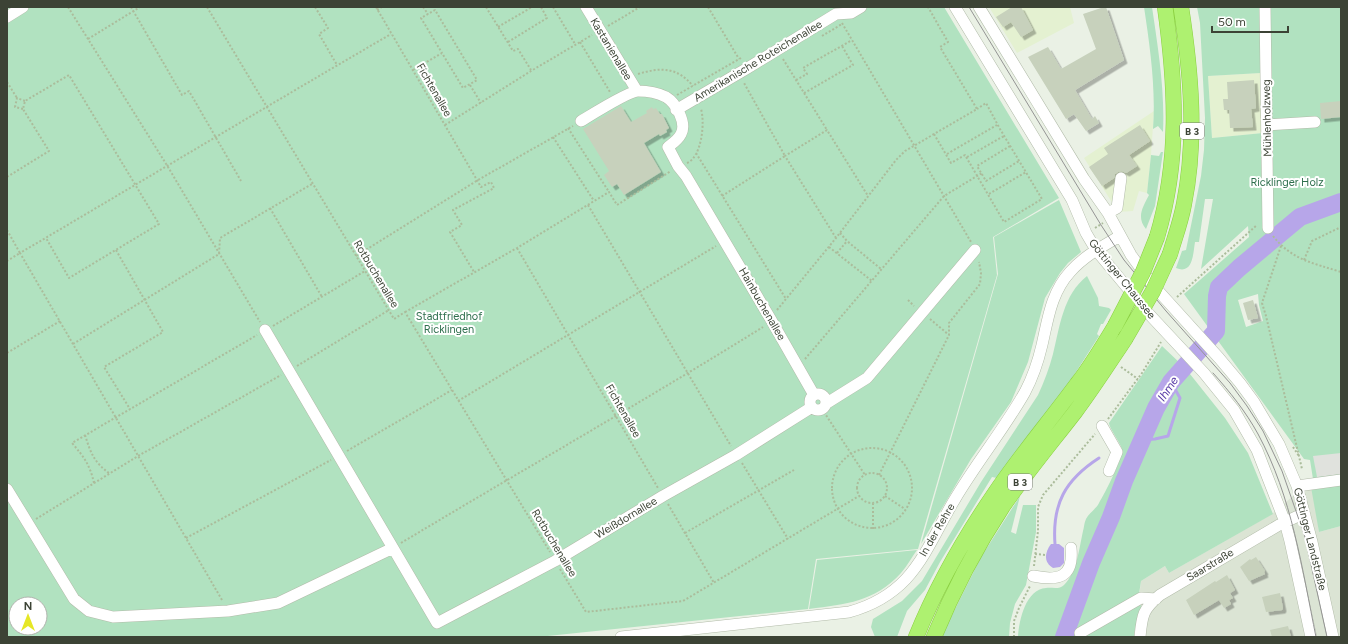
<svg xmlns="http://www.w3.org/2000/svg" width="1348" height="644" viewBox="0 0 1348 644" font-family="Figtree,sans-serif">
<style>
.residential{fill:#dbe4d4}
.commercial{fill:#e4f1d1}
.green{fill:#b1e2c0;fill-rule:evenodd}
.parking{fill:#e0e2dd}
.water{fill:#b7a6e9}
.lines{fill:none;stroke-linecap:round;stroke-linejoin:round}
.stream{stroke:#b7a6e9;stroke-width:3}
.river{stroke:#b7a6e9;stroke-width:18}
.building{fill:#c7d1bc;filter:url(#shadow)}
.minor-casing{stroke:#b2bba9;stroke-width:12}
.highway-casing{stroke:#8acf41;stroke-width:16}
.path{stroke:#abbc9b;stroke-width:2;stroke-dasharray:2 2;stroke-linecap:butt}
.minor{stroke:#fff;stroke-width:11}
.highway{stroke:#aef170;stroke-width:15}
.tram{stroke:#949494;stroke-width:1}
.highway-bridge-casing{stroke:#8acf41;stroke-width:16;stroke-linecap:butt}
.highway-bridge{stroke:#aef170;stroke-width:15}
.labels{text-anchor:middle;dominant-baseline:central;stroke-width:4;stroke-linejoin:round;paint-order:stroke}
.shield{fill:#fff;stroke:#767b72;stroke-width:1}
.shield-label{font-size:10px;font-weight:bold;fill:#3c4335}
.street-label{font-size:11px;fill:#3c4335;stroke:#fff}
.park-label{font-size:11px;fill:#2e6f4d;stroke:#fff}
.water-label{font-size:12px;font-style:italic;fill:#5638a5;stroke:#fff}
</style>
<defs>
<filter id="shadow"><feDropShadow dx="3.5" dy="3.5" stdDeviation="0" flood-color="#0004"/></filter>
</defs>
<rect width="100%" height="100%" fill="#eaf1e5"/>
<!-- residential -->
<path class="residential" d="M1313,479L1319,532L1341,526V637H1134L1141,581L1165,566L1169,573L1272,514Z"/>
<!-- commercial -->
<path class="commercial" d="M989,7H1070L1074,23L1017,53Z
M1261,73L1263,133L1212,138L1208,76Z
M1154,111L1151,155L1147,193L1139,191L1133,211L1118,212L1084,158Z"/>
<!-- green -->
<path class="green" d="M7,7H944L1059,198L993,237L997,275L918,549L816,559L808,609L538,637H7ZM16,604H40V628H16Z
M1144,7H1152C1158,48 1165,90 1163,132L1158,126L1153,129C1156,88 1150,47 1144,7Z
M1197,7H1341V526L1319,532L1311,487L1313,479L1310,460L1304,459L1184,294L1249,237L1248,226L1201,269L1213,199H1205L1199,242H1195C1193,254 1193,275 1176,268L1182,251L1186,250L1201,176L1204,150L1205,118L1200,23ZM1261,73L1263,133L1212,138L1208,76ZM1258,294L1259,305L1263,321L1246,327L1238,300Z
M1161,152H1163L1155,206L1146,229C1136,217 1143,207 1149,195L1147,193L1151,155L1159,156Z
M1059,200L1081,252L1068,263L1060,273L1045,298L1028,362L1011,402L971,459L921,544L998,274L994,237Z
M1087,276L1098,298L1099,306L1109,308L1111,310L1103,324H1101L1097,334L1099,336L1067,386L997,478L992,477L940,562L925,590L907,611L897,637H875L871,627L873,619L902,601L922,581L981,482L1038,395C1044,382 1049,369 1053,354C1060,326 1063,295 1087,276Z
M1162,346L1182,365L1165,385L1142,433L1088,563L1075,599L1080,601L1093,564L1113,520L1128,481L1158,409L1170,388L1186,369L1225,418L1248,453L1273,514L1169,573L1165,566L1141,581L1139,594L1141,607L1135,629L1134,637H1018C1019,620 1026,589 1046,588C1052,587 1059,590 1064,585C1077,572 1079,549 1083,531C1084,528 1084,523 1086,519C1089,513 1096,509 1099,503C1105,493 1122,460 1122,450C1122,445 1110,430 1109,423Z
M1020,496L1011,532L1016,534L1023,505H1036V532L1026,585L1015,604L1010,623L1009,637H941L981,557Z
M917,550C912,557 907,566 901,573C874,602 847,604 809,609L817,560Z"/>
<!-- parking -->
<path class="parking" d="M1341,453V474L1317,477L1313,456Z"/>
<!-- water -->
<path class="water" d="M1051,544H1059L1064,548V563L1060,567L1053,568C1043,562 1045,552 1051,544Z"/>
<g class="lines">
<!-- stream -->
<path class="stream" d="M1141,440L1155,439L1168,436L1180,398L1171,382
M1055,544C1052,504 1065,480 1099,458"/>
<!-- river -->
<path class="river" d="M1064,637L1091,563L1111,517L1124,481L1156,408L1171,382L1216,331L1217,296L1219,287L1239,268L1300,217L1341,202"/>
</g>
<!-- building -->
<path class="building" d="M1012,7H1021L1033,30L1021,37L1011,22L1003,27L996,17Z
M1104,7H1106L1124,60L1075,90L1092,119L1095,116L1099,123L1086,131L1074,114L1066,119L1028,57L1048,47L1061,69L1096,49L1083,14Z
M1254,80L1256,108L1251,109L1253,127L1230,128L1229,110H1224L1223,99H1228L1227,82Z
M1341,101V117L1321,119L1320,103Z
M621,106L631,122L647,113L646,111L652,107L653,109L656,108L660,114H662L669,128L666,130L667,132L660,136L659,134L644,143L661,172L624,195L617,184L612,187L604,175L609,171L583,129Z
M1140,125L1150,141L1129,155L1137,166L1126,173L1122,171L1118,172L1115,174L1114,178L1102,186L1089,167L1108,154L1104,148Z
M1253,300L1258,318L1248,320L1243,303Z
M1256,557L1265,571L1264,572L1265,574L1249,581L1240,567L1250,559L1251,560Z
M1227,575L1235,590L1230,593L1233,598L1229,600L1231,604L1224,608L1219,600L1194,615L1186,600L1215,581L1216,582Z
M1280,593L1283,608L1282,610L1266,612L1262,597Z
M1288,626L1291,637H1272L1270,630Z"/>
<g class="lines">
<defs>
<path id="minor" d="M586,7L637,91
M955,7L1072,200L1086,233L1096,250L1149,314L1204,373L1234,410L1257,450L1285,522L1290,541L1311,637
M979,7L1084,179L1108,213L1131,255L1152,284L1219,358L1240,383L1254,402L1279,444L1297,486L1312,542L1333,637
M1265,7L1268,228
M7,17L23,7
M676,110L746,69L836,14L851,13L861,7
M581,121C591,115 629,91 638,91C647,91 658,93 666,97C676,103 687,123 681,134C678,140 673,143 668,147L678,166L686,176L770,318L814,395
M1267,125L1315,122
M1108,213L1117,208L1121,178
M265,330L437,623L555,561L663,496L736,455L812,407
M810 402a8 8 0 1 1 16 0a8 8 0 1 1-16 0Z
M827,403L867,378L975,250
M1102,426L1117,452L1109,471
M1297,486L1341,480
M7,489L74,599L89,611L113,617L228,611L278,603L393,548
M1033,576C1058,581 1074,578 1071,548
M1080,633L1141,598L1156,599
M621,637L849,612C871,606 890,596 906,579C927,556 939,525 955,499C977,462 1004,429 1025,392C1033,377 1038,362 1042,345C1048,319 1051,293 1070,272C1084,256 1103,246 1120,236
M1140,637C1142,615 1143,609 1160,595L1279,525L1298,516L1305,515"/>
<path id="highway" d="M1157,237C1180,160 1176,86 1165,7
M1170,254C1175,237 1181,221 1184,204C1197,139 1191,72 1181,7
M916,637C936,588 963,540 993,496C1019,457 1049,422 1077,384C1091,366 1103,346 1115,326
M934,637C953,591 976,547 1003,506C1026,473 1051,443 1075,412C1093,388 1109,363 1125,339"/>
</defs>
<!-- minor casing -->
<use href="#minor" class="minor-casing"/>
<!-- highway casing -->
<use href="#highway" class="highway-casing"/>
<!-- path -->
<path class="path" d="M68,7L168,167L260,322
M131,7L182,95L189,91L241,181
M207,7L394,319L405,312L550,552
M315,7L328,28L319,34L337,65
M376,7L481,187L491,182L494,188L453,210L462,225L450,232L474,272
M423,7L428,14
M486,7L513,51L518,49L531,70
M553,7L575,44
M708,7L739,59
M377,10L382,7
M842,23L971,242
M608,26L640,7
M498,27L532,7
M822,36L842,24
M88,39L140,7
M508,42L547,18L541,7
M580,42L610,92
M783,59L827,130
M413,70L442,53L463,88L477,80L435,10L421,18L442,53
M638,74C661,67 677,67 693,86
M796,80L807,74L803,68L852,40
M7,82L17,98
M470,85L481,103
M804,93L853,65L842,46
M677,95L741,58
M23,109L15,107L17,98L25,101
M445,125L531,71L592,35
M568,128L609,192
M934,134L951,163L965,155L1004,222L1042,199L1000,129L986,103L977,109
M553,137L594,201
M1010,146L977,166L986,181L1019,161
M696,153L786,299
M947,154L997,125
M967,157L1004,136
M687,163C702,157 705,122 701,109
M7,177L49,151L23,109L25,101L69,75L159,224L69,278L46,238
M989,194L1026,172
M722,196L785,156L744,83
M588,205L731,446
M270,208L322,297
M1095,228L1103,223
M7,230L20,253L7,261
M840,233L847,241L881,269
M1273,236C1292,260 1313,263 1341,272
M836,238L785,156L827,130L868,196
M1281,246L1262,303L1266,316L1302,469
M829,247L872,281
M517,248L658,488
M116,250L163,332L104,367L130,409
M837,253L847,241
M356,256L478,180L573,126
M1304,260L1312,241L1341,227
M1177,297L1257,225
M908,300L914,306
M777,310L836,238L896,160L905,151L977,109L940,47L948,42L928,7
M405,312L517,248L609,192L617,205L671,171
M930,319L949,335
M273,326L365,271
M73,344L219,254L220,238L312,184
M7,353L60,321
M805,359L944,196L982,173
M297,366L389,310
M1121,367L1138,379
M458,401L716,246
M824,412L865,475
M1108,419L1142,373L1161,342
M85,435C91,454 94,462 110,474
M1293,447L1299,456
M832 488a40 40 0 1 1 80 0a40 40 0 1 1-80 0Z
M347,451L452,390
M742,463L788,539
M857 488a15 15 0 1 1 30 0a15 15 0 1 1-30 0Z
M879,475L949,335V323L980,284L981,273L979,262
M94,483C90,465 84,457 72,443L257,335
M885,496L905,509
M873,503V529
M668,504L714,583
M36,519L138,456L281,375
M685,533L794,470
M186,538L331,460
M401,543C521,471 644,401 763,327
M1035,554L1046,555
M1034,566L1038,531V507L1043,495L1095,434
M560,569L586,612L683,601L859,496
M222,600L20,253C144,180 267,106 391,34
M1014,637V621L1019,608L1030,586"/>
<!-- minor -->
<use href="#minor" class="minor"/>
<!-- highway -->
<use href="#highway" class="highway"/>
<!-- tram -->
<path class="tram" d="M969,7L1101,225L1124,260L1166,311L1230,383L1247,406L1263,431L1282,471L1305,537L1327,637
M1213,373C1230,392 1246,412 1258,434C1292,497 1302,568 1316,637"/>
<defs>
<path id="highway-bridge" d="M1115,326L1143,272L1157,237
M1125,339L1153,291L1170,254"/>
</defs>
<!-- highway-bridge casing -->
<use href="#highway-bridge" class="highway-bridge-casing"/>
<!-- highway-bridge -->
<use href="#highway-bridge" class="highway-bridge"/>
</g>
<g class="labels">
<!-- shield labels -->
<g class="shield">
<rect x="1180" y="123" width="24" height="16" rx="3"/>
<rect x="1008" y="474" width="24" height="16" rx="3"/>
</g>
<g class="shield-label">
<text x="1192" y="131">B 3</text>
<text x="1020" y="482">B 3</text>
</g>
<!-- street labels -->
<g class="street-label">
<text transform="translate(611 49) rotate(59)">Kastanienallee</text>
<text transform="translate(758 61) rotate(-31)">Amerikanische Roteichenallee</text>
<text transform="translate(434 90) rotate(60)">Fichtenallee</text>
<text transform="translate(1267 118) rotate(-91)">Mühlenholzweg</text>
<text transform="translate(376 274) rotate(59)">Rotbuchenallee</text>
<text transform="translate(1122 279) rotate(51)">Göttinger Chaussee</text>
<text transform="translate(762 304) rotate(60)">Hainbuchenallee</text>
<text transform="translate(623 411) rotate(60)">Fichtenallee</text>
<text transform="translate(626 518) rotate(-31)">Weißdornallee</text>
<text transform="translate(937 530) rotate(-60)">In der Rehre</text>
<text transform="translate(1310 539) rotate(76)">Göttinger Landstraße</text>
<text transform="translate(554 543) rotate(59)">Rotbuchenallee</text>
<text transform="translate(1210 565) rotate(-31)">Saarstraße</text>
</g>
<!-- park labels -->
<g class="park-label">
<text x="1287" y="182">Ricklinger Holz</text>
<text x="449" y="316">Stadtfriedhof<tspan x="449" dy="13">Ricklingen</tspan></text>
</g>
<!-- water labels -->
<g class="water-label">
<text transform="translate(1168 389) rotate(-56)">Ihme</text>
</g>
</g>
<!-- border -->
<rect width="1348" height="644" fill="none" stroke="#3c4335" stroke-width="16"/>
<!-- north arrow -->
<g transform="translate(28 616)"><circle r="19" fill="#ffffff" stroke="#b1b4ae"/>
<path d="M0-3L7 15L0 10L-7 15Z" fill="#e6e726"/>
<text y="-6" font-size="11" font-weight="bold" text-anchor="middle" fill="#3c4335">N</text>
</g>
<!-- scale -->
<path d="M1212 26v6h76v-6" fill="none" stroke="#3c4335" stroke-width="2"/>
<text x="1218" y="26" font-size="12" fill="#3c4335" stroke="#ffffff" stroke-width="3" paint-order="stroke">50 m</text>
</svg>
